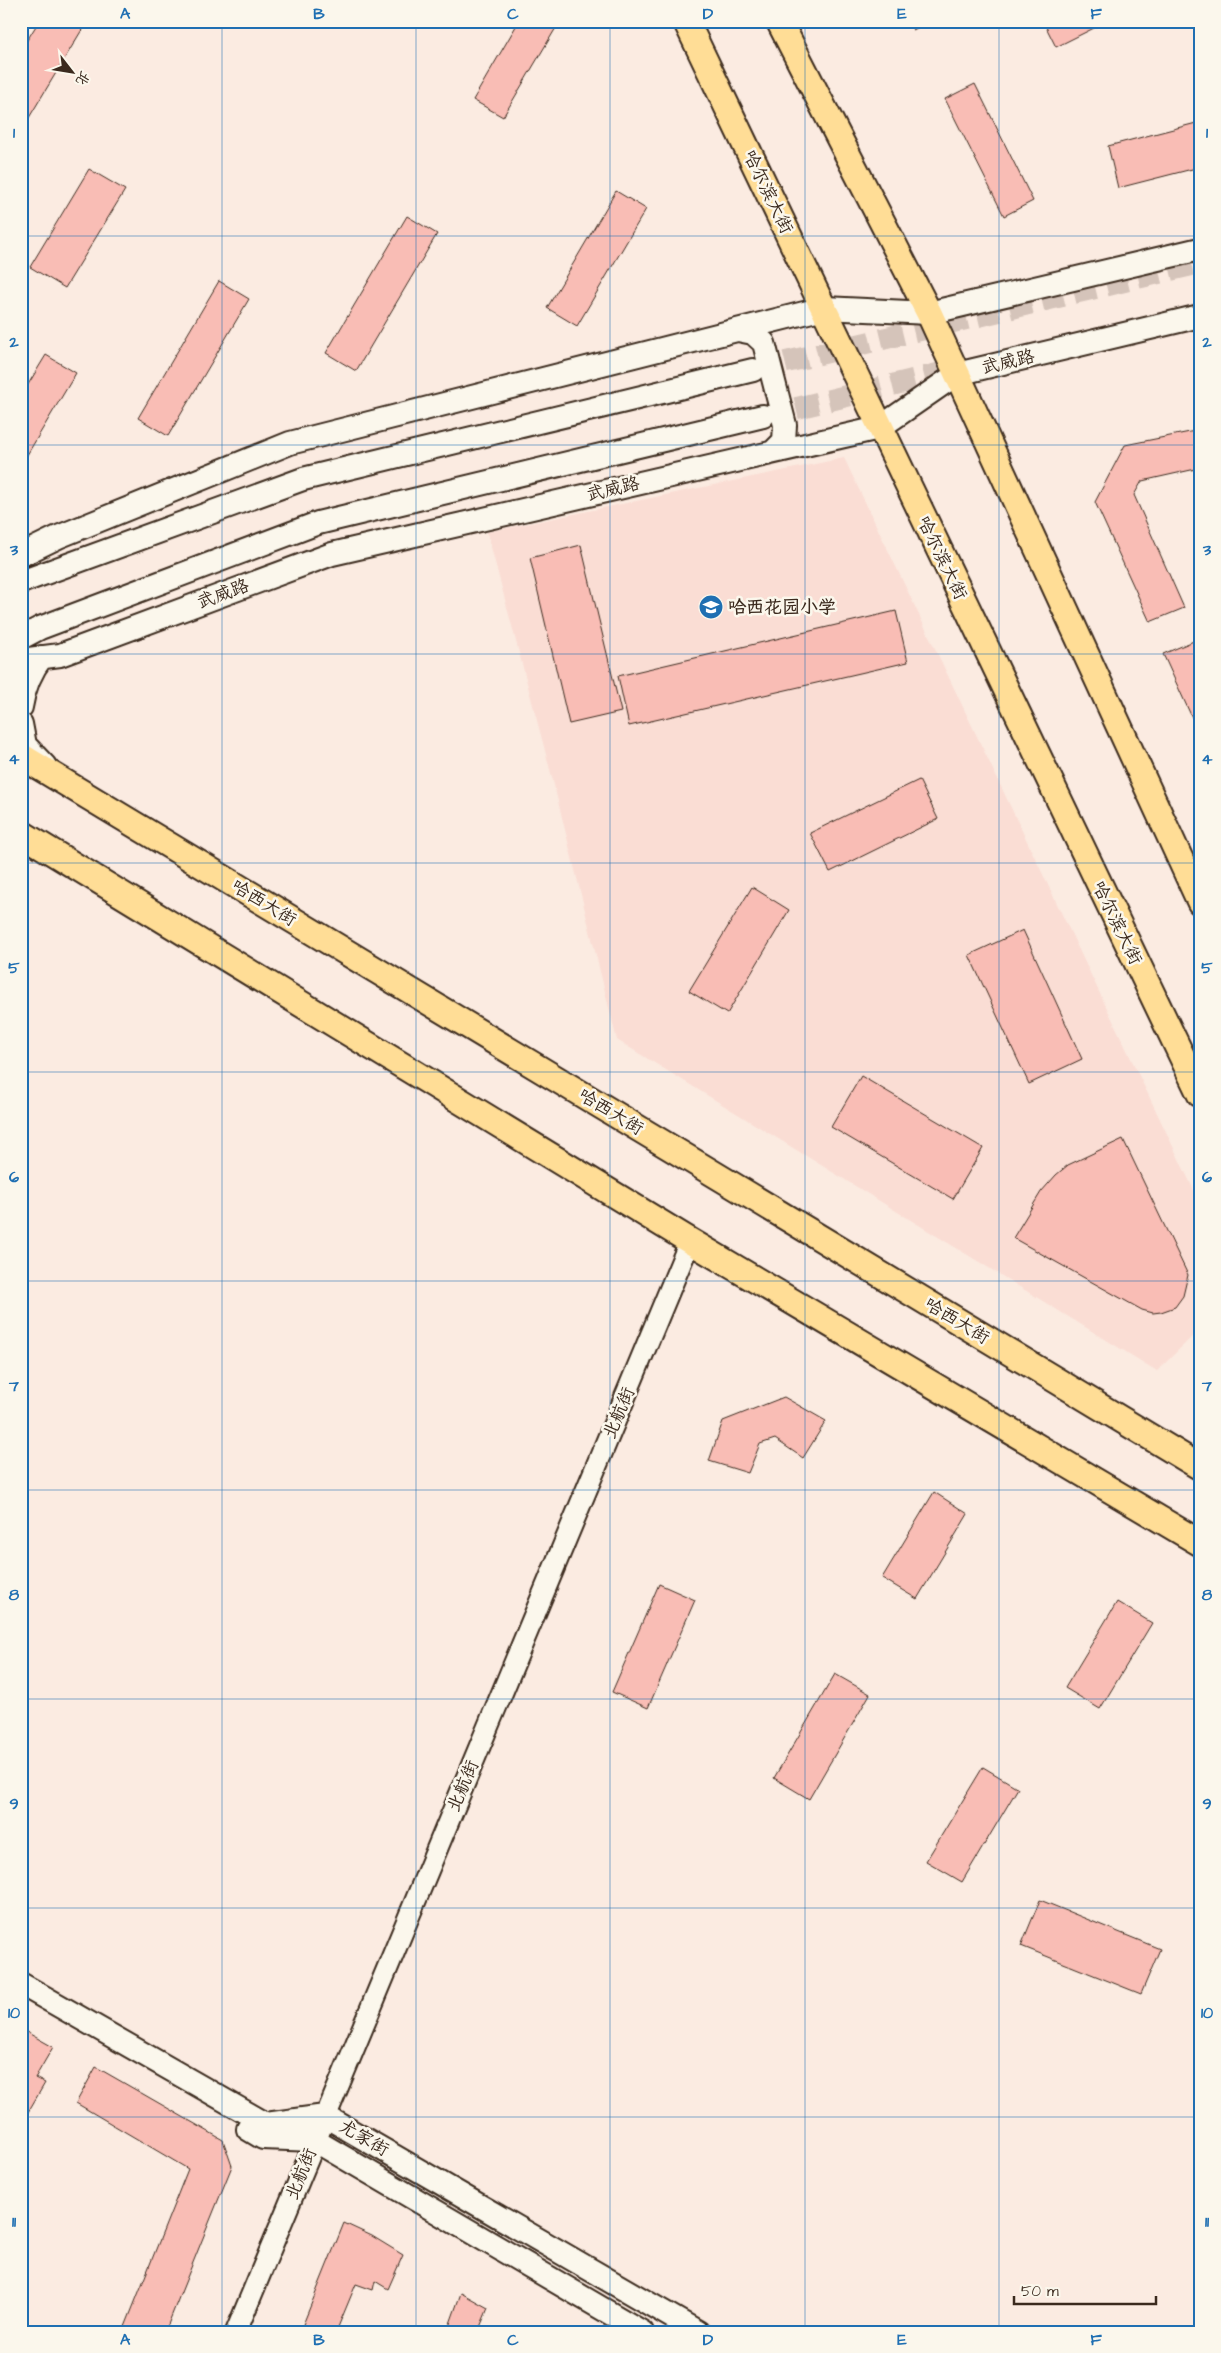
<svg xmlns="http://www.w3.org/2000/svg" width="1221" height="2353" viewBox="0 0 1221 2353" font-family="'Architects Daughter','LXGW WenKai TC',sans-serif">
<style>
.built{fill:#faddd4}
.building{fill:#f9bdb5;stroke:#3b2a1e}
.lines{fill:none;stroke-linecap:round;stroke-linejoin:round}
.secondary-tunnel{stroke:#d5c4ba;stroke-width:22;stroke-dasharray:22 11;stroke-linecap:butt}
.tertiary-casing{stroke:#3b2a1e;stroke-width:24}
.secondary-casing{stroke:#3b2a1e;stroke-width:26}
.primary-casing{stroke:#3b2a1e;stroke-width:29}
.tertiary{stroke:#fbf7ec;stroke-width:20}
.secondary{stroke:#fbf7ec;stroke-width:22}
.primary{stroke:#ffdd96;stroke-width:25}
.grid{fill:none;stroke:#1f6fb2;stroke-width:1;stroke-opacity:0.55}
.labels{text-anchor:middle;dominant-baseline:central;stroke-width:5;stroke-linejoin:round;paint-order:stroke}
.street-label{font-size:18px;fill:#3b2a1e;stroke:#fbf7ec}
.poi-label{font-size:18px;font-weight:bold;fill:#3b2a1e;stroke:#fbf7ec;text-anchor:start}
.neatline{fill:none;stroke:#1f6fb2;stroke-width:2}
.grid-label{font-size:16px;text-anchor:middle;font-weight:bold;fill:#1f6fb2}
</style>
<rect width="100%" height="100%" fill="#fbebe1"/>
<filter id="ink" filterUnits="userSpaceOnUse"><feTurbulence type="fractalNoise" baseFrequency=".02" numOctaves="2"/><feDisplacementMap in="SourceGraphic" scale="10" xChannelSelector="R" yChannelSelector="G"/><feConvolveMatrix kernelMatrix="1 2 1 2 8 2 1 2 1" color-interpolation-filters="sRGB"/></filter>
<g filter="url(#ink)">
<!-- built -->
<path class="built" d="M844,458L1200,1203V1329L1157,1371L617,1040L552,777L487,532Z"/>
<!-- building -->
<path class="building" d="M39,21L86,23L27,121L21,117V50Z
M148,21H165L161,29Z
M519,21H560L503,117L473,100Z
M908,21H931L913,30Z
M1043,21H1108L1056,47Z
M975,84L1033,201L1004,216L945,99Z
M1200,122V167L1118,188L1108,146Z
M89,169L125,190L65,288L30,267Z
M616,191L646,209L577,326L547,308Z
M407,216L437,234L356,371L326,353Z
M219,281L249,299L168,436L138,418Z
M46,355L76,373L21,465V396Z
M1200,430V468L1142,481L1134,495L1184,608L1150,622L1095,502L1125,445Z
M581,545L621,712L569,724L530,558Z
M896,611L908,662L629,726L618,676Z
M1196,640L1200,649V735L1163,654Z
M919,780L938,819L830,872L810,833Z
M752,887L789,910L727,1014L689,991Z
M1023,930L1082,1059L1029,1084L969,955Z
M861,1076L983,1148L953,1199L831,1127Z
M1123,1139L1188,1275L1183,1296L1175,1307L1161,1312L1153,1313L1142,1310L1013,1238L1041,1192L1056,1175L1068,1165Z
M784,1397L826,1421L803,1458L775,1439L760,1444L748,1473L709,1461L723,1421Z
M934,1492L968,1514L917,1599L882,1578Z
M659,1584L695,1600L648,1708L612,1692Z
M1117,1602L1152,1623L1100,1709L1065,1688Z
M835,1674L870,1694L809,1799L774,1778Z
M983,1767L1018,1788L962,1882L926,1861Z
M1040,1900L1160,1949L1141,1994L1021,1946Z
M21,2029L53,2047L35,2078L45,2083L21,2124Z
M96,2067L223,2140L232,2166L165,2332H123L188,2169L76,2103Z
M344,2223L372,2236L403,2255L388,2289L375,2281L373,2290L356,2284L336,2332H300Z
M461,2293L488,2308L478,2332H447Z"/>
<g class="lines">
<!-- secondary-tunnel -->
<path class="secondary-tunnel" d="M753,370L1200,263
M764,416L966,367"/>
<defs>
<path id="tertiary" d="M236,2332L690,1241"/>
<path id="secondary" d="M738,330L753,333L764,343L785,425L784,441L773,452
M21,555L58,537L290,443L824,308L929,313L1200,249
M21,582L303,479L753,370
M21,638L40,628L318,523L763,416
M21,660L60,655L332,554L879,428L957,374L1200,316
M21,707C24,688 30,672 42,657
M21,724L25,745L45,766
M21,1984L266,2124L325,2116L698,2332
M248,2129L263,2138L314,2140L642,2332"/>
<path id="primary" d="M686,21L1200,1094
M779,21L929,313L1200,902
M21,756L1200,1467
M21,833L690,1241L1200,1543"/>
</defs>
<!-- tertiary casing -->
<use href="#tertiary" class="tertiary-casing"/>
<!-- secondary casing -->
<use href="#secondary" class="secondary-casing"/>
<!-- primary casing -->
<use href="#primary" class="primary-casing"/>
<!-- tertiary -->
<use href="#tertiary" class="tertiary"/>
<!-- secondary -->
<use href="#secondary" class="secondary"/>
<!-- primary -->
<use href="#primary" class="primary"/>
</g>
</g>
<!-- grid -->
<path class="grid" d="M222,21V2332M416,21V2332M610,21V2332M805,21V2332M999,21V2332M21,236H1200M21,445H1200M21,654H1200M21,863H1200M21,1072H1200M21,1281H1200M21,1490H1200M21,1699H1200M21,1908H1200M21,2117H1200"/>
<!-- icons -->
<defs>
<symbol id="school-disc" viewBox="-11 -11 22 22"><circle r="9.5" fill="#1f6fb2" stroke="#fbf7ec"/><path d="M0-5L7-2L0 1L-7-2ZM-4 1L0 2.5L4 1V4Q0 6-4 4Z" fill="#fff"/></symbol>
</defs>
<g fill-rule="evenodd">
<use href="#school-disc" x="697" y="593" width="28" height="28"/>
</g>
<g class="labels">
<!-- street labels -->
<g class="street-label">
<text transform="translate(768 192) rotate(64)">哈尔滨大街</text>
<text transform="translate(1008 362) rotate(-13)">武威路</text>
<text transform="translate(613 489) rotate(-13)">武威路</text>
<text transform="translate(942 558) rotate(64)">哈尔滨大街</text>
<text transform="translate(223 594) rotate(-20)">武威路</text>
<text transform="translate(264 903) rotate(31)">哈西大街</text>
<text transform="translate(1117 923) rotate(64)">哈尔滨大街</text>
<text transform="translate(611 1112) rotate(31)">哈西大街</text>
<text transform="translate(957 1321) rotate(31)">哈西大街</text>
<text transform="translate(619 1413) rotate(-67)">北航街</text>
<text transform="translate(463 1786) rotate(-67)">北航街</text>
<text transform="translate(364 2138) rotate(30)">尤家街</text>
<text transform="translate(301 2174) rotate(-68)">北航街</text>
</g>
<!-- poi labels -->
<g class="poi-label">
<text x="728" y="607">哈西花园小学</text>
</g>
</g>
<!-- margin -->
<rect width="1221" height="2353" fill="none" stroke="#fbf7ec" stroke-width="55"/>
<!-- north arrow -->
<g transform="translate(72 72) rotate(121)" stroke="#fbf7ec" stroke-width="4" paint-order="stroke">
<path d="M0-4L9 19L0 12L-9 19Z" fill="#3b2a1e"/>
<text y="-8" font-size="14" font-weight="bold" text-anchor="middle" fill="#3b2a1e">北</text>
</g>
<!-- scale -->
<path d="M1014 2296v8h142v-8" fill="none" stroke="#3b2a1e" stroke-width="2.5"/>
<text x="1021" y="2296" font-size="15" fill="#3b2a1e" stroke="#fbf7ec" stroke-width="4" paint-order="stroke">50 m</text>
<rect x="28" y="28" width="1166" height="2298" class="neatline"/>
<g class="grid-label">
<text x="125" y="19">A</text>
<text x="319" y="19">B</text>
<text x="513" y="19">C</text>
<text x="708" y="19">D</text>
<text x="902" y="19">E</text>
<text x="1096" y="19">F</text>
<text x="14" y="138">1</text>
<text x="1207" y="138">1</text>
<text x="14" y="347">2</text>
<text x="1207" y="347">2</text>
<text x="14" y="555">3</text>
<text x="1207" y="555">3</text>
<text x="14" y="764">4</text>
<text x="1207" y="764">4</text>
<text x="14" y="973">5</text>
<text x="1207" y="973">5</text>
<text x="14" y="1182">6</text>
<text x="1207" y="1182">6</text>
<text x="14" y="1391">7</text>
<text x="1207" y="1391">7</text>
<text x="14" y="1600">8</text>
<text x="1207" y="1600">8</text>
<text x="14" y="1809">9</text>
<text x="1207" y="1809">9</text>
<text x="14" y="2018">10</text>
<text x="1207" y="2018">10</text>
<text x="14" y="2227">11</text>
<text x="1207" y="2227">11</text>
<text x="125" y="2345">A</text>
<text x="319" y="2345">B</text>
<text x="513" y="2345">C</text>
<text x="708" y="2345">D</text>
<text x="902" y="2345">E</text>
<text x="1096" y="2345">F</text>
</g>
</svg>
